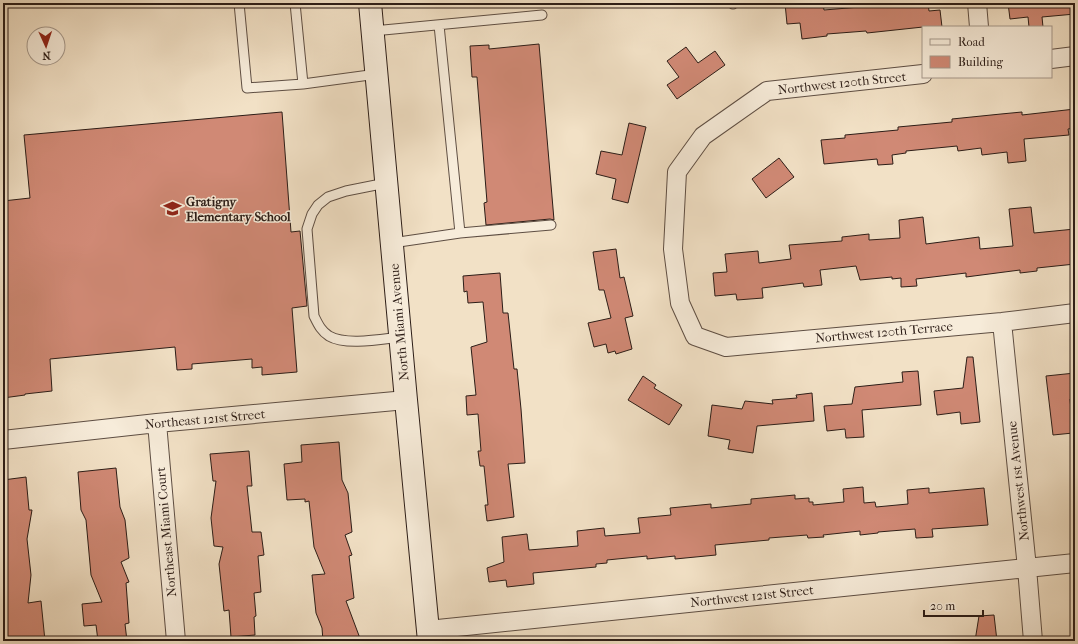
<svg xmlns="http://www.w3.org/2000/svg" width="1078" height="644" viewBox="0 0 1078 644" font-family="'IM FELL French Canon',serif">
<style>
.building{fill:#d08975;stroke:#2c1d17}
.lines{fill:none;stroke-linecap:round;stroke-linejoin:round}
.lane-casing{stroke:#5e4e43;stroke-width:11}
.street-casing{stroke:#5e4e43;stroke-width:20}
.secondary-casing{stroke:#2c1d17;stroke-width:24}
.lane{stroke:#f7ecda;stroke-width:9}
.street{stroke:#f7ecda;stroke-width:18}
.secondary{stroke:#f7ecda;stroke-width:22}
.labels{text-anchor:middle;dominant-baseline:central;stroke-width:3;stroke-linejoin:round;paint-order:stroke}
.street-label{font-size:13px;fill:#2c1d17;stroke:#f7ecda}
.poi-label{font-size:13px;font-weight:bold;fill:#2c1d17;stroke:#f7ecda;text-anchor:start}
</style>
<rect width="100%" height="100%" fill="#f2e1c6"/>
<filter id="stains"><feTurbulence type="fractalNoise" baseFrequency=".005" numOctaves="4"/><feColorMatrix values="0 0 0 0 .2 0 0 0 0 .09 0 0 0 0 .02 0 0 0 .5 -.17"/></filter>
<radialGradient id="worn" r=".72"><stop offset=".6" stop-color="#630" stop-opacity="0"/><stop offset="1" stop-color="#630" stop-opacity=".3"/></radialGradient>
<!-- building -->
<path class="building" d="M785,3H823L824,10L860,7L859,3H928L929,11L940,10L942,27H923L867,33L866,31L827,34V36L802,39L800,23L787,24Z
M1008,3H1075V14L1042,17L1043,27H1029L1028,17L1010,19Z
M539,44L554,220L550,219L486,225L484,203L487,202L477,77H472L470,46L489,45V49Z
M686,47L698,63L715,51L725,65L677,99L667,85L679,77L667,61Z
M1075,109V128L1068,129L1069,135L1024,139L1026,161L1008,163L1007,152L982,155L981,148L958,151L957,146L906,151V153L892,155L893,164L878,165L877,159L824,164L821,140L845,138V135L898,130V127L952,122V119L1001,114L1022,112V115Z
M282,112L291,232L300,231L307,306L292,308L297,372L262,375V367L252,368V359L192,364V369L177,370L175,347L50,359L52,391L25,394V395L3,398V201L30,198L24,135Z
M629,123L646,127L628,203L612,199L616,179L596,174L601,151L622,155Z
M779,158L794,177L766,198L752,179Z
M1031,207L1034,233L1075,229V264L1037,268V271L1020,273V270L966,277V273L916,279L917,286L901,287V278L892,279V277L860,280L856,266L820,270L822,285L804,287L803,283L762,288L763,298L737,300L736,294L715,296L713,273L727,272L725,254L758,251L759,263L791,259L789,245L842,241V237L869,234V240L900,238L899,220L923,217L926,244L979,237L980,249L1013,246L1009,209Z
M616,249L620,278L624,277L633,316L625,318L632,349L616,354L615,351L608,353L606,344L594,347L588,323L611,318L604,290H599L593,252Z
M500,273L503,313H508L514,369H517L521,409L525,463L508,464L514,517L487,521L485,505H488L484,466H480L478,451H481L478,414L467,415L466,396L476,395L471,347L487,342L483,302L468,303L467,291L464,292L463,276Z
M967,357H973L980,422L961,424L960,412L937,415L934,391L963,388Z
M918,371L921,405L862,410L864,437L846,438L845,429L827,431L824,406L852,404L855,387L903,382L902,372Z
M1075,373V398L1070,399L1073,433L1053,435L1046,376Z
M643,376L656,385L654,388L682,405L669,425L628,400Z
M812,393L814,421L757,426L753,453L728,449L730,440L708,436L712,405L742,409L745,401L773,404L772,400L797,398L796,395Z
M339,442L342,480L348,493L352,532L345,535L352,555L349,556L354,598L346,601L361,641H323L322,628L316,613L312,575L325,574L314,547L309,501L305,502V499L287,500L284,464L302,462L301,445Z
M249,451L252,486H247L252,532H261L264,555L258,556L261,592L254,593L256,616L254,617L255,635L231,637L229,610L224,611L219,564L223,547L214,546L211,518L216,481H213L210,454Z
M116,468L120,507L125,520L129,558L121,562L129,582L126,583L129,623L125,624L127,641H98L96,625L84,626L82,604L102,602L91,575L86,520L81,510L78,472Z
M26,477L29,510H32L27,539L31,575L28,603L41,601L45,641H3V480Z
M863,487L864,503L875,502L876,507L908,504L907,490L929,488V493L984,488L988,525L932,529L933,537L916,538L915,529L878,532V533L860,535V531L823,535L824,537L808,538L807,535L769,538V540L715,545L716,555L675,559V556L647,559V556L607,560V563L596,564V567L533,573L534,584L507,587L506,580L489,582L487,568L504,562L502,537L527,534L529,550L578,546L577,531L604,528L605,536L640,533L638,518L671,515L670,508L711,504V508L751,504V499L795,495V499L809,498V502H813V505L844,502L843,489Z
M994,615L997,641H975L979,616Z"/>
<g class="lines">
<defs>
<path id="lane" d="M239,3L247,88L303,84L377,74
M295,3L303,84
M733,3V4
M439,25L460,233
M373,31L542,15
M386,183L346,191L328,197L318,205L312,214L307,229L314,316C318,324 321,331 329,336C346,346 382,339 401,337
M392,243L460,233L551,225"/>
<path id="street" d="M977,3L979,27
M1051,59L1075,56
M923,74L767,91L703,136L677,172L673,249L680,303L695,336L726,347L1002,322L1075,313
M1002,322L1027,568L1033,641
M157,423L176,641
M3,440L157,423L406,400
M428,630L1075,563"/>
<path id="secondary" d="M370,3L406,400L429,641"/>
</defs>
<!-- lane casing -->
<use href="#lane" class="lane-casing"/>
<!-- street casing -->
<use href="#street" class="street-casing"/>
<!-- secondary casing -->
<use href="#secondary" class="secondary-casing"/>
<!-- lane -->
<use href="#lane" class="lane"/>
<!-- street -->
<use href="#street" class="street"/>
<!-- secondary -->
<use href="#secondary" class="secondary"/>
</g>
<!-- icons -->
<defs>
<symbol id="school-bare" viewBox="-9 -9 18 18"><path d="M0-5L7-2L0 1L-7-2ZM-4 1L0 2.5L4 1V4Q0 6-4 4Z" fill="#8f2418" stroke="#f7ecda" stroke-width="2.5" paint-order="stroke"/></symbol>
</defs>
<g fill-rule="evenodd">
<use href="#school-bare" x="160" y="196" width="25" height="25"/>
</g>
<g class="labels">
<!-- street labels -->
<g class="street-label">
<text transform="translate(842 83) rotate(-6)">Northwest 120th Street</text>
<text transform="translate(399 322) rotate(-95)">North Miami Avenue</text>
<text transform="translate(884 332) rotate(-5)">Northwest 120th Terrace</text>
<text transform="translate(205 419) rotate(-5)">Northeast 121st Street</text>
<text transform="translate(1018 481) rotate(-96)">Northwest 1st Avenue</text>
<text transform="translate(166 532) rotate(-95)">Northeast Miami Court</text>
<text transform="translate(752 596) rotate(-6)">Northwest 121st Street</text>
</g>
<!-- poi labels -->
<g class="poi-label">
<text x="186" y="201">Gratigny<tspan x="186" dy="15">Elementary School</tspan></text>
</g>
</g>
<!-- margin -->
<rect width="1078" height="644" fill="none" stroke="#f2e1c6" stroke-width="16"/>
<rect x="4" y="4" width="1070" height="636" fill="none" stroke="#2c1d17" stroke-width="2"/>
<rect x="8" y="8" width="1062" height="628" fill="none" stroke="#2c1d17"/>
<!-- legend -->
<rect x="922" y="26" width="130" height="52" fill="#f7ecda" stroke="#a6998c"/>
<rect x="930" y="39" width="20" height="6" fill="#f7ecda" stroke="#a6998c"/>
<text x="958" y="46" font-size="12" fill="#2c1d17">Road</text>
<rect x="930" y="56" width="20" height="12" fill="#d08975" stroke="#a6998c"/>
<text x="958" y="66" font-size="12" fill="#2c1d17">Building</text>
<!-- north arrow -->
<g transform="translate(46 46) rotate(177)"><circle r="19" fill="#f7ecda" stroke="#a6998c"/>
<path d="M0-3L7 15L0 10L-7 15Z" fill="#8f2418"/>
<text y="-6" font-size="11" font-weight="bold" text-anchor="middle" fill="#2c1d17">N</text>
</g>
<!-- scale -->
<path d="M924 610v6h59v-6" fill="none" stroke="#2c1d17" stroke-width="2"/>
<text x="930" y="610" font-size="12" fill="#2c1d17" stroke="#f7ecda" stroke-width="3" paint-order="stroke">20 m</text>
<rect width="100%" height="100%" filter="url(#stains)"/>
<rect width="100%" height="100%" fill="url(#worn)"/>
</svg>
